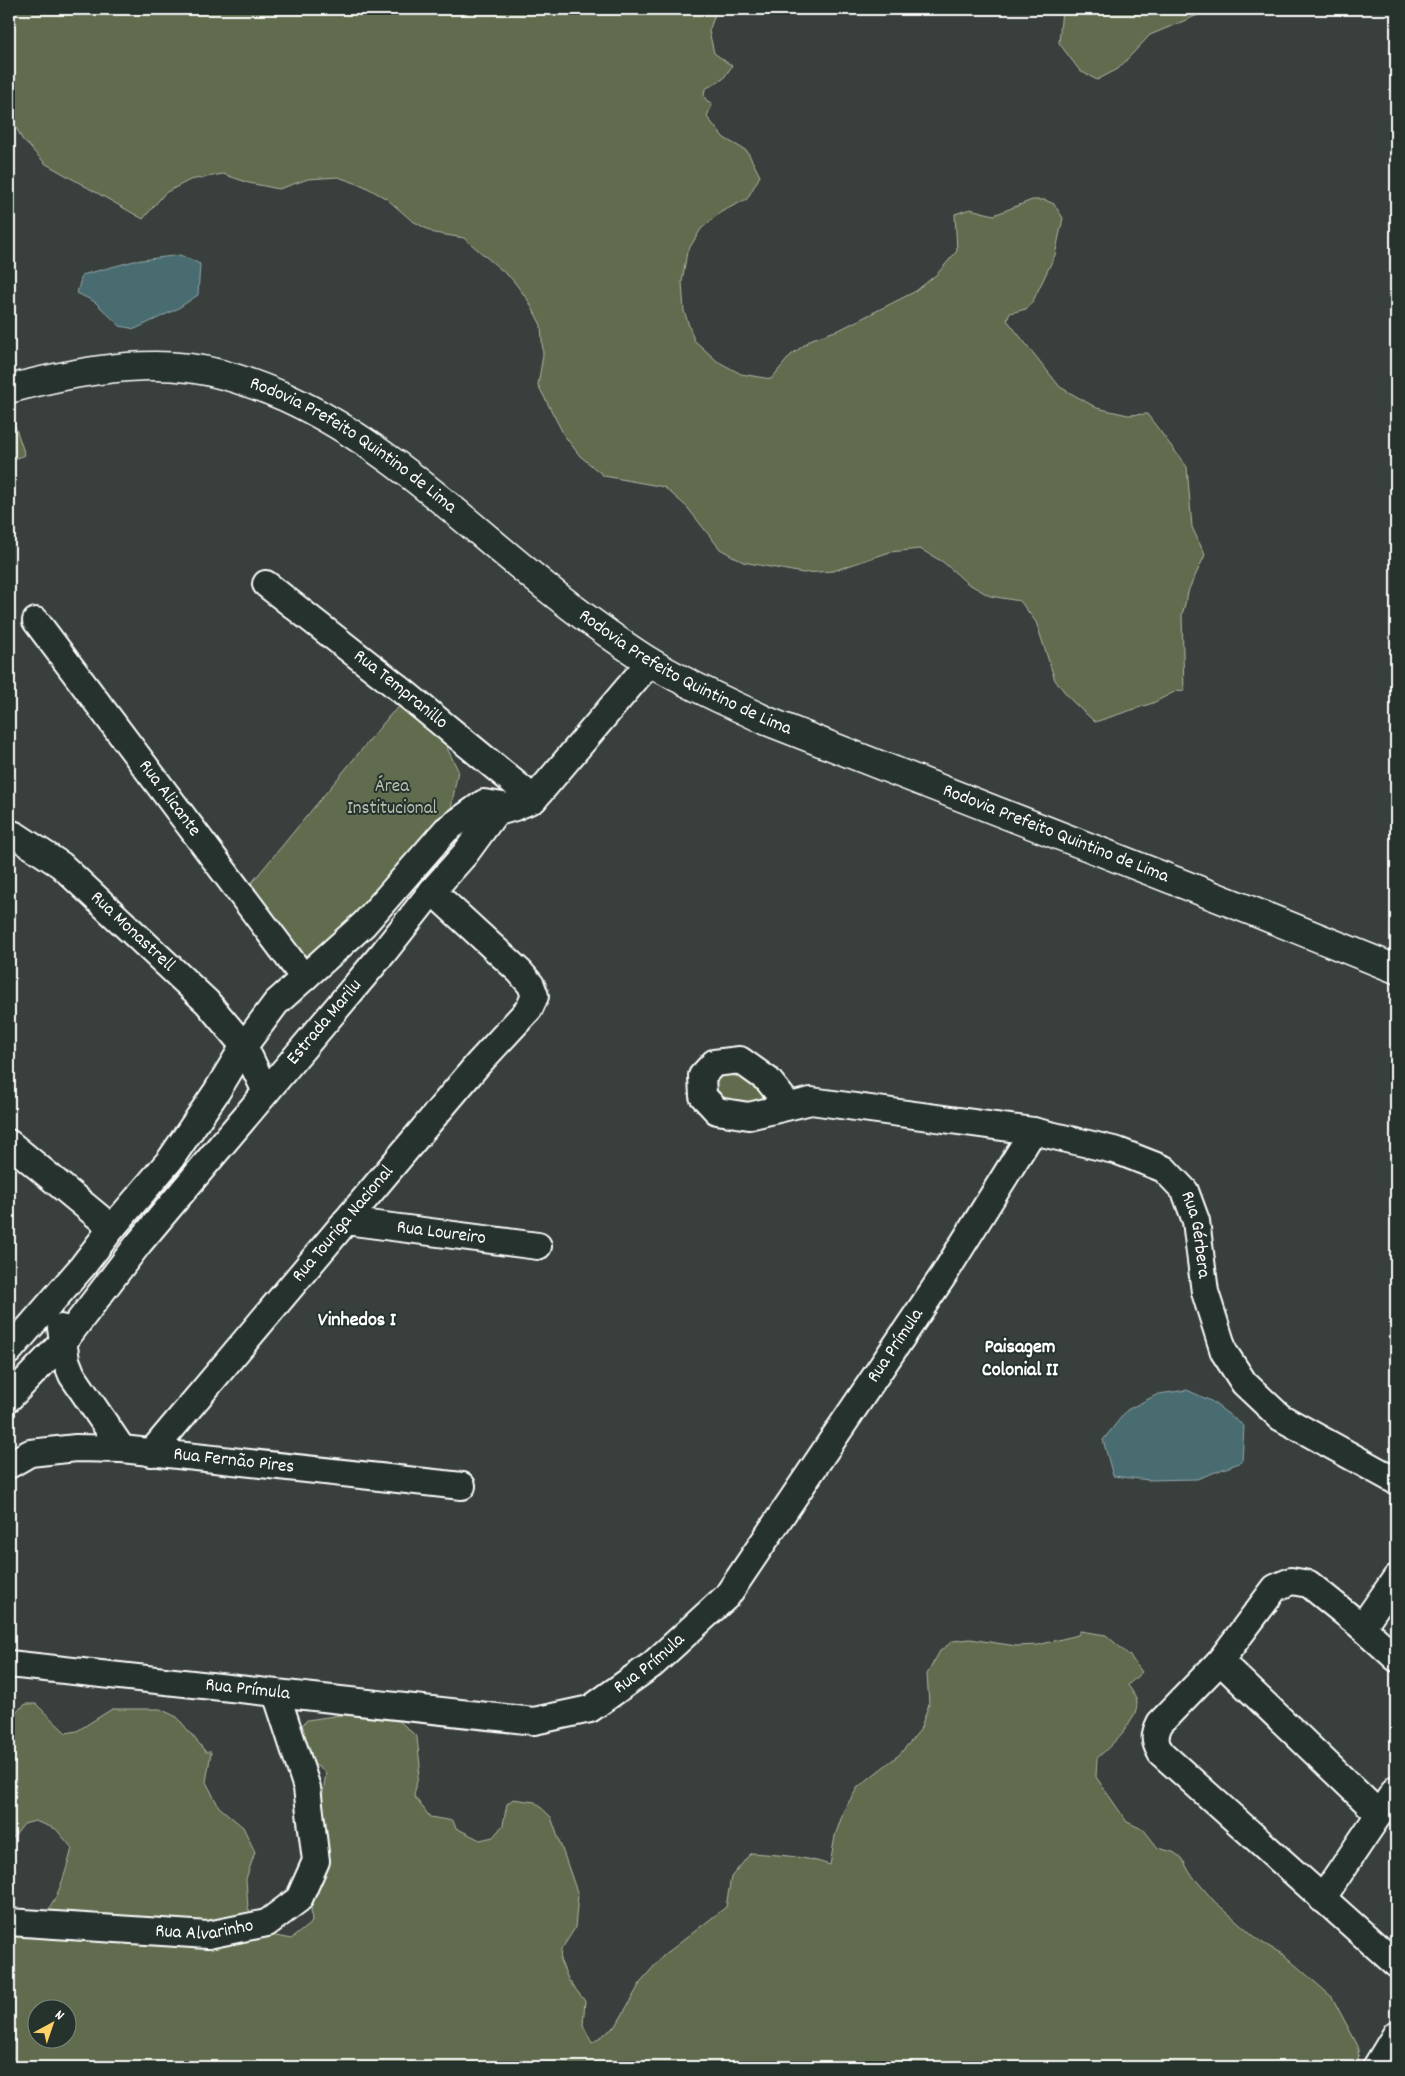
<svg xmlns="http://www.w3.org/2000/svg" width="1405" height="2076" viewBox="0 0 1405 2076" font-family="Dekko,sans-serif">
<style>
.green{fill:#606c4d;stroke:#b0b6a6;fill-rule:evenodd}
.water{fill:#4a6c71;stroke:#92a7aa}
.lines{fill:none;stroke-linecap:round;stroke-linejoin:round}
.minor-casing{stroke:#fff;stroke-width:30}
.major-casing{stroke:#fff;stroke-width:31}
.minor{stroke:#26332d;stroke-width:26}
.major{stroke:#26332d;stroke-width:28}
.labels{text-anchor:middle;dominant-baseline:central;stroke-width:4;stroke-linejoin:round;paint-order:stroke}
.street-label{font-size:19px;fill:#fff;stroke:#26332d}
.park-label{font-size:19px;fill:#b7bdaf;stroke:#26332d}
.neighbourhood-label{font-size:20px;font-weight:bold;fill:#fff;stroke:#26332d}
</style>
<rect width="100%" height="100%" fill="#393f3d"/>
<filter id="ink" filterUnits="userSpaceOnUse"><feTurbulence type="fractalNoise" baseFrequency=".02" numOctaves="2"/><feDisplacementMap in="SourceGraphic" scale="10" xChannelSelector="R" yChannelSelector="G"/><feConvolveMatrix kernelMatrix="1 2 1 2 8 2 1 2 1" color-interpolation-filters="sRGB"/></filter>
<g filter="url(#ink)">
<!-- green -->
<path class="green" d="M9,9H717L709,31L714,53L732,66L723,79L705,89L704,96L707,101L712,103L707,117L724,138L747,151L760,176L747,199L721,212L701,229L687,252L682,282L684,311L694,340L717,361L741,374L771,379L791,355L812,339L841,329L916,291L937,274L957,251L955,214L970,209L994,215L1032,200H1045L1054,204L1063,218L1055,255L1033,301L1026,309L1010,313L1007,320L1060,387L1097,408L1128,415L1147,414L1187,467L1192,527L1205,555L1189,589L1182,615L1184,691L1178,690L1153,703L1095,722L1072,701L1055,680L1036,622L1020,601L990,596L967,583L943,562L920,549L890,552L833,571L803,573L743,562L720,549L687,507L664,487L604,476L580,456L564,435L538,385L543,355L541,325L528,300L512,279L464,238L434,233L411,220L387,199L364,186L338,177L308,179L279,189L249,183L223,174L190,180L165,193L143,219L46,164L22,139L9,113Z
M1062,9H1210V10L1150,35L1118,69L1097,80L1080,71L1059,43Z
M13,420L25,455L9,461V421Z
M400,706L417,716L444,742L458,770L450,815L375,897L311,958L295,949L249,886L391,714Z
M731,1075L753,1082L768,1102L750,1109L712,1094L713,1085L717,1076Z
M1080,1631L1106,1635L1130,1656L1142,1672L1128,1685C1131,1690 1137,1697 1137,1702C1138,1721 1110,1747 1097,1758L1096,1777L1127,1822L1144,1830L1158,1848L1173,1852L1182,1858L1190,1873L1214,1901L1261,1942L1284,1955L1332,1997L1358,2046L1359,2067H9V1921C18,1920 31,1921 40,1917C56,1910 68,1864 72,1848L56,1829L35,1821L24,1824L13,1838L9,1839V1715H11L26,1704H36L66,1733L77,1731L112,1709H160L177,1717L206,1752H211L206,1782L219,1807L243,1827L255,1852L246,1879L248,1908L261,1933L291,1939L312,1922L310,1893L325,1836L321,1805L326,1773L313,1763L290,1757L285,1743L307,1720L375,1710L394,1716L417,1737L420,1766L414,1796L430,1817L453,1821L456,1828L480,1840L493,1837L503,1825L507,1804L513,1799L535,1802L551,1817L578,1895L575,1928L561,1950L560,1960L569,1981L585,2001L583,2025L592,2043L616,2026L642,1980L663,1956L726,1907L731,1877L751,1853C779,1855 804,1856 830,1865L835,1836L844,1810L858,1787L900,1754L920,1730L929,1704L927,1674L940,1651L953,1641L970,1639L1016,1646L1038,1645L1078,1635ZM38,2008H68V2038H38Z"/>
<!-- water -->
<path class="water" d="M180,255L200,264L198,295L177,309L135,329L120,326L95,302L77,293L82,275L134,261Z
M1187,1390L1211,1401L1244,1426L1242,1462L1197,1479L1149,1480L1113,1476L1103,1440L1127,1410L1158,1394Z"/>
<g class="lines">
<defs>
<g id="minor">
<path id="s1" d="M266,584L400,689L534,799"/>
<path id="s2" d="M36,621L304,978"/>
<path id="s3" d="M9,833L15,835L61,865L207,1002L244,1046L266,1092"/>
<path id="s4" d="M789,1106L768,1080L740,1060L714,1063L702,1076L703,1096L717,1111L749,1116L811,1101L1033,1131L1118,1151L1164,1169L1185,1191L1196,1221L1205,1292L1224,1352L1244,1383L1280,1417L1396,1481"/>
<path d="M9,1143L112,1228"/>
<path id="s5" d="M346,1221L538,1246"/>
<path d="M61,1328L66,1360L72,1375L122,1449"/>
<path d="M9,1351L82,1267L112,1228L170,1160L217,1091L244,1046L276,1003L364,924L446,830L484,803L509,807"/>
<path id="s6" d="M9,1398L64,1341L139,1243L384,952L432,891L465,854L495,813L515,807L534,799L650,662"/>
<path id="s7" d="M151,1453L478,1064L529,1009L535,996L531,985L520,972L432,891"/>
<path id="s8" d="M9,1465L30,1453L76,1448L122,1449L462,1486"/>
<path d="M1362,1627L1396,1578"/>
<path d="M1396,1658L1362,1627L1309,1584L1291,1581L1275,1588L1220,1661L1160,1723C1154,1735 1154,1741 1161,1753L1396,1964"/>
<path d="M1220,1661L1379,1814"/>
<path id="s9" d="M9,1664L534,1721L590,1709L653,1664L727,1596L943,1276L1033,1131"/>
<path d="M1322,1899L1396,1789"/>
<path id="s10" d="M9,1922L208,1935L267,1923L299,1899L316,1861L307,1788L276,1693"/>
<path d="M1376,2067L1396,2034"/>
</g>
<g id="major">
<path id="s11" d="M9,389C66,374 130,361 189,368C222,372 255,384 285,397C399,449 483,542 582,615C604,631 627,648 650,662C687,685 728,702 767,721L1257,913L1396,969"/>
</g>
</defs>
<!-- minor casing -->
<use href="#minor" class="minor-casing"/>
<!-- major casing -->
<use href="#major" class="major-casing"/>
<!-- minor -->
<use href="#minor" class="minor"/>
<!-- major -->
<use href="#major" class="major"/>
</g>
</g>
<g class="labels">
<!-- street labels -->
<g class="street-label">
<text stroke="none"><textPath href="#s11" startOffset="366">Rodovia Prefeito Quintino de Lima</textPath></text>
<text stroke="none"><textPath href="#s11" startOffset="771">Rodovia Prefeito Quintino de Lima</textPath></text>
<text stroke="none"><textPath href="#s1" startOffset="171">Rua Tempranillo</textPath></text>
<text stroke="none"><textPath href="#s2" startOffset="222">Rua Alicante</textPath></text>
<text stroke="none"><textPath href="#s11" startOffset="1176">Rodovia Prefeito Quintino de Lima</textPath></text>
<text stroke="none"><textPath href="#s3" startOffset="159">Rua Monastrell</textPath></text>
<text stroke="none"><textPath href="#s6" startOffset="491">Estrada Marilu</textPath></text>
<text stroke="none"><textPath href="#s7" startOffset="299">Rua Touriga Nacional</textPath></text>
<text stroke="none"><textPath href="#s5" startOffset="96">Rua Loureiro</textPath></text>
<text stroke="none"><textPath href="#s4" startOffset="685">Rua Gérbera</textPath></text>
<text stroke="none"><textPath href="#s9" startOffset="1065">Rua Prímula</textPath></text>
<text stroke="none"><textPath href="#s8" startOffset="229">Rua Fernão Pires</textPath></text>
<text stroke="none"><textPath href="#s9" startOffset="660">Rua Prímula</textPath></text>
<text stroke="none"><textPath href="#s9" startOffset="240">Rua Prímula</textPath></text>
<text stroke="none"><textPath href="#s10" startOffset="196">Rua Alvarinho</textPath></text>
</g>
<!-- park labels -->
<g class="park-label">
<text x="392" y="787">Área<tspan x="392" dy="22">Institucional</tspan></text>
</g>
<!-- neighbourhood labels -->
<g class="neighbourhood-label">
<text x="357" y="1321">Vinhedos I</text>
<text x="1020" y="1348">Paisagem<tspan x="1020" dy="23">Colonial II</tspan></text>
</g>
</g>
<!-- margin -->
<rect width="1405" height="2076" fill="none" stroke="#26332d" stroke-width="30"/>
<rect x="15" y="15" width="1375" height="2046" fill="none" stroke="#fff" stroke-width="2" filter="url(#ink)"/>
<!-- north arrow -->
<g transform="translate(52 2024) rotate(40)"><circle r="24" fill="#26332d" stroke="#7d8581"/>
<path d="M0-4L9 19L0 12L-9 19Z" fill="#ffd166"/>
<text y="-8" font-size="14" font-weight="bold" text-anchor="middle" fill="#ffffff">N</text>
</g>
</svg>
